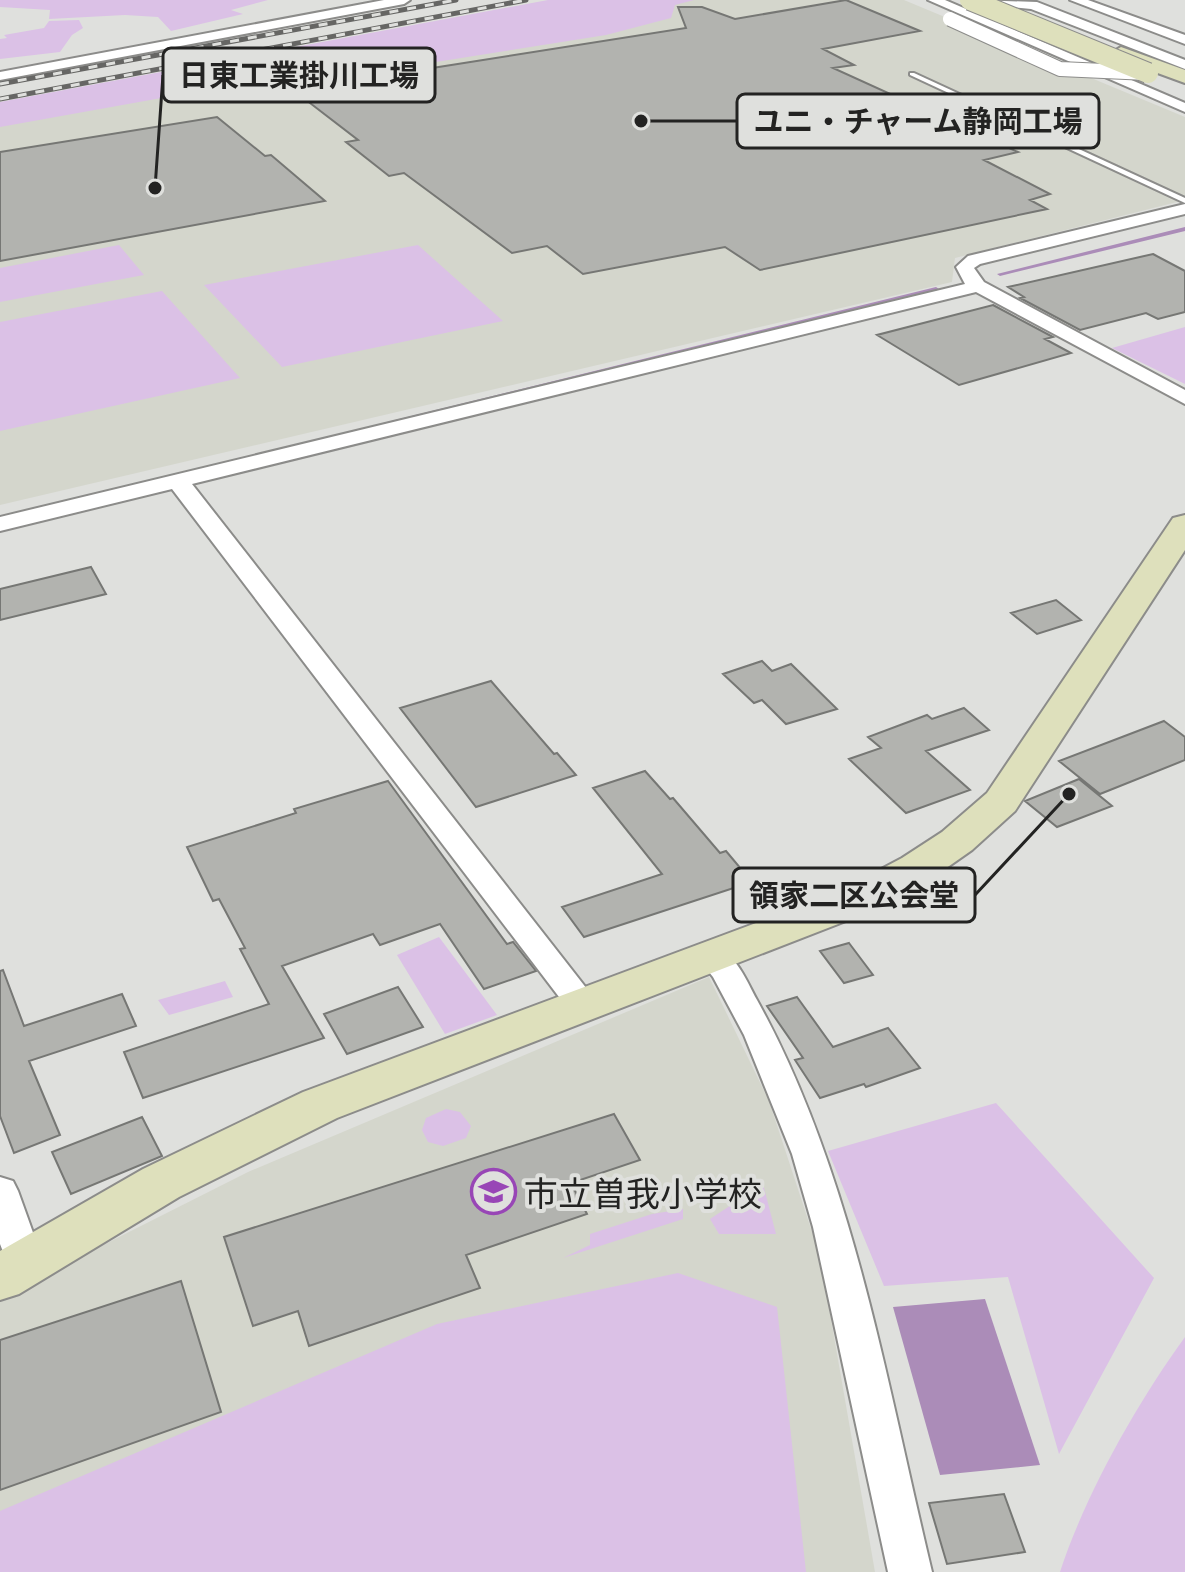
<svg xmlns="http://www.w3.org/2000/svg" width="1185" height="1572" viewBox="0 0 1185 1572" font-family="Lato,'Noto Sans JP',sans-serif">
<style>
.built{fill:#d4d6cc}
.green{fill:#dbc1e6}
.water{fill:#ab8cb8}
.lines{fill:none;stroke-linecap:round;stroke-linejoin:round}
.stream{fill:#ab8cb8;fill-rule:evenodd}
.building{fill:#b2b3af;stroke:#767774;stroke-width:2}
.lane-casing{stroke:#8c8c8a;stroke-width:4}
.street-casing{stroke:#8c8c8a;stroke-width:4}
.secondary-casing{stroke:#8c8c8a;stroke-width:4}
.lane{fill:#fff;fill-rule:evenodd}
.street{fill:#fff;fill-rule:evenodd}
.secondary{fill:#dee0bc;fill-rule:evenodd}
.rail-casing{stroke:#666664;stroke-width:5}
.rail{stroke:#dfe0dd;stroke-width:3;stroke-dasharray:9;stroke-linecap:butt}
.street-bridge-casing{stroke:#8c8c8a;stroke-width:16;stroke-linecap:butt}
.secondary-bridge-casing{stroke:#8c8c8a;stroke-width:22;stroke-linecap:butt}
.street-bridge{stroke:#fff;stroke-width:14}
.secondary-bridge{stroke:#dee0bc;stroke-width:20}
.labels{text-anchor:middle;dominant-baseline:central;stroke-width:8;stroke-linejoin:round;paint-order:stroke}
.near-poi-label{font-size:34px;fill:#232322;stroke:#dfe0dd;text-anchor:start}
.leader{fill:none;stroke:#232322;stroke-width:3}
.callout-dot{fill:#232322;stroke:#dfe0dd;stroke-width:3}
.callout{fill:#dfe0dd;stroke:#232322;stroke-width:3}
.callout-label{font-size:30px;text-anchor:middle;font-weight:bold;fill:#232322}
</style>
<rect width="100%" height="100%" fill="#dfe0dd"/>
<!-- built -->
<path class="built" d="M603,0H904L1185,117V200L955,258L952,282L0,505V114Z
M709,977L769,1101L820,1256L875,1572H0V1297L248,1172Z"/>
<!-- green -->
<path class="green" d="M0,0H268L231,10L243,14L171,31L158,17L125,15L49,19L50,10L0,7Z
M548,0H694L675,5L671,18L606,35L316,81L290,75L0,127V102Z
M79,20L83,28L72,35L60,52L0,59V39L7,38L4,35L44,28L49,21Z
M119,245L144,275L0,302V268Z
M418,245L503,321L282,367L204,285Z
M162,291L240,378L0,431V322Z
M1185,327V384L1112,348Z
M439,937L497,1015L445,1034L397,955Z
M225,981L233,997L169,1015L158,1000Z
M996,1103L1154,1278L1059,1454L1008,1277L884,1286L828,1151Z
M446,1109L460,1112L471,1126L466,1138L443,1146L428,1142L422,1130L426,1118Z
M763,1184L776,1234H719L710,1219Z
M683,1209V1219L563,1258L590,1245V1234L652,1214Z
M678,1273L777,1307L806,1572H0V1511L437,1324Z
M1185,1337V1572H1060C1085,1495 1137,1403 1185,1337Z"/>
<!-- water -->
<path class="water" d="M985,1299L1040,1465L940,1475L893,1307Z"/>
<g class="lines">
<!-- stream -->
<path class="stream" d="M1185,227V231L1000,276L997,274Z
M936,287L939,289L938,290L383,427L379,425L383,423Z"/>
</g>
<!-- building -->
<path class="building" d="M846,0L920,31L823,49L854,65L833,68L1018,152L984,160L1050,194L1030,200L1047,209L760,270L725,247L583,274L547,246L512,253L404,173L389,176L346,142L358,140L293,90L686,28L678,7H702L735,19Z
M217,117L265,156L271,155L325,201L0,261V152Z
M1153,254L1185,271V312L1158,319L1146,313L1080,330L1020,298L1024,297L1008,287Z
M993,305L1053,337L1045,339L1071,353L959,385L877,335Z
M91,567L106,594L0,620V589Z
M1056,600L1081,620L1037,634L1011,613Z
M762,661L772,671L791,664L837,709L786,724L762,700L754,703L723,674Z
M491,681L554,754L557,753L576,775L476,807L400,708Z
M964,708L989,730L926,751L970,790L906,813L849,759L881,748L868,737L927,715L932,719Z
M1164,721L1185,737V760L1100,794L1059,761Z
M645,771L670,799L673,798L720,853L726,851L752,882L584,937L562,907L662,874L593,788Z
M1079,779L1112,806L1057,827L1025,801Z
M388,781L507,944L513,942L536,971L484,989L440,924L380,945L373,934L282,966L324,1038L143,1098L124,1052L269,1004L240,949L245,948L219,899L213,901L187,847L296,813L294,809Z
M849,943L873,975L844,983L820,951Z
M3,970L24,1026L122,994L136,1026L29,1061L60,1135L14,1153L0,1116V971Z
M398,987L423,1027L347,1054L324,1014Z
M797,997L833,1047L888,1028L920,1068L866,1087L864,1084L820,1098L795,1060L803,1058L767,1006Z
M614,1114L640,1160L571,1183L587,1214L466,1255L480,1288L309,1346L298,1311L253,1326L224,1237Z
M142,1117L162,1156L71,1194L52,1152Z
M181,1281L221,1412L0,1490V1340Z
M1004,1494L1025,1552L947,1564L929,1503Z"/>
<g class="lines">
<defs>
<path id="lane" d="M910,73H914L1185,198V203L910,75Z"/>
<path id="street" d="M384,0H410L404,4L0,80V72Z
M928,0H945L1185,103V112Z
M976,0L1037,2L1185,60V69L1031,9L982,4Z
M1070,0H1088L1185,35V44Z
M1185,204V214L980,264L974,268L984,282L1185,390V404L976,292L192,484L594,998L599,1006L594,1014L583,1017L572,1014L172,489L0,531V517L965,284L956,267L968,256Z
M713,946C736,953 746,980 757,1000C853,1173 886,1381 932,1572H888L813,1227L792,1154L744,1035L713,977L697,957L702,949Z
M0,1177L13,1181L18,1191L45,1266L39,1277L26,1281L13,1277L0,1244Z"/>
<path id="secondary" d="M1121,47L1185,70V83L1114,57L1111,53Z
M1185,515V550L1015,811L972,850L932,878L864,914L337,1118L179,1197L19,1294L0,1300V1251L143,1169L303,1092L834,894L902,858L942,832L987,793L1173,518Z"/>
</defs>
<!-- lane casing -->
<use href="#lane" class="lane-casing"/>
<!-- street casing -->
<use href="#street" class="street-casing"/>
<!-- secondary casing -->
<use href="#secondary" class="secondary-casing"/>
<!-- lane -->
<use href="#lane" class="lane"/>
<!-- street -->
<use href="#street" class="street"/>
<!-- secondary -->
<use href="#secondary" class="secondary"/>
<defs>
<path id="rail" d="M0,84L456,0
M0,99L526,0"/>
</defs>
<!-- rail casing -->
<use href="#rail" class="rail-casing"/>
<!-- rail -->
<use href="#rail" class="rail"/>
<defs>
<path id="street-bridge" d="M950,19L1060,69L1148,73"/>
<path id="secondary-bridge" d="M970,0L1148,73"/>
</defs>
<!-- street-bridge casing -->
<use href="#street-bridge" class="street-bridge-casing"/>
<!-- secondary-bridge casing -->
<use href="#secondary-bridge" class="secondary-bridge-casing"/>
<!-- street-bridge -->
<use href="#street-bridge" class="street-bridge"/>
<!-- secondary-bridge -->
<use href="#secondary-bridge" class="secondary-bridge"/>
</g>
<!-- icons -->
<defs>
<symbol id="school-ring" viewBox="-11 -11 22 22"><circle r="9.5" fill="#dfe0dd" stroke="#9846b6" stroke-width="1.5"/><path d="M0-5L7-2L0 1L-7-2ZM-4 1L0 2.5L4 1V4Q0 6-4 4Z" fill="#9846b6"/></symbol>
</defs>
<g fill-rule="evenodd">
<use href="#school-ring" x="468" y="1166" width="51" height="51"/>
</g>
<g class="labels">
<!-- near-poi labels -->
<g class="near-poi-label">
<text x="524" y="1192">市立曽我小学校</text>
</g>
</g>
<!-- callouts -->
<path class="leader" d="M155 188L163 75M641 121L737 121M1069 794L975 895"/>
<g class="callout-dot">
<circle cx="155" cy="188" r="8"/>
<circle cx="641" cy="121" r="8"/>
<circle cx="1069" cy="794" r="8"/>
</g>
<g class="callout">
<rect x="163" y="48" width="272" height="54" rx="8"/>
<rect x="737" y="94" width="362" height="54" rx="8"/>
<rect x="733" y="868" width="242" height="54" rx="8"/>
</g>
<g class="callout-label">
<text x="299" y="86">日東工業掛川工場</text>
<text x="918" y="132">ユニ・チャーム静岡工場</text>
<text x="854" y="906">領家二区公会堂</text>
</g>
</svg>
